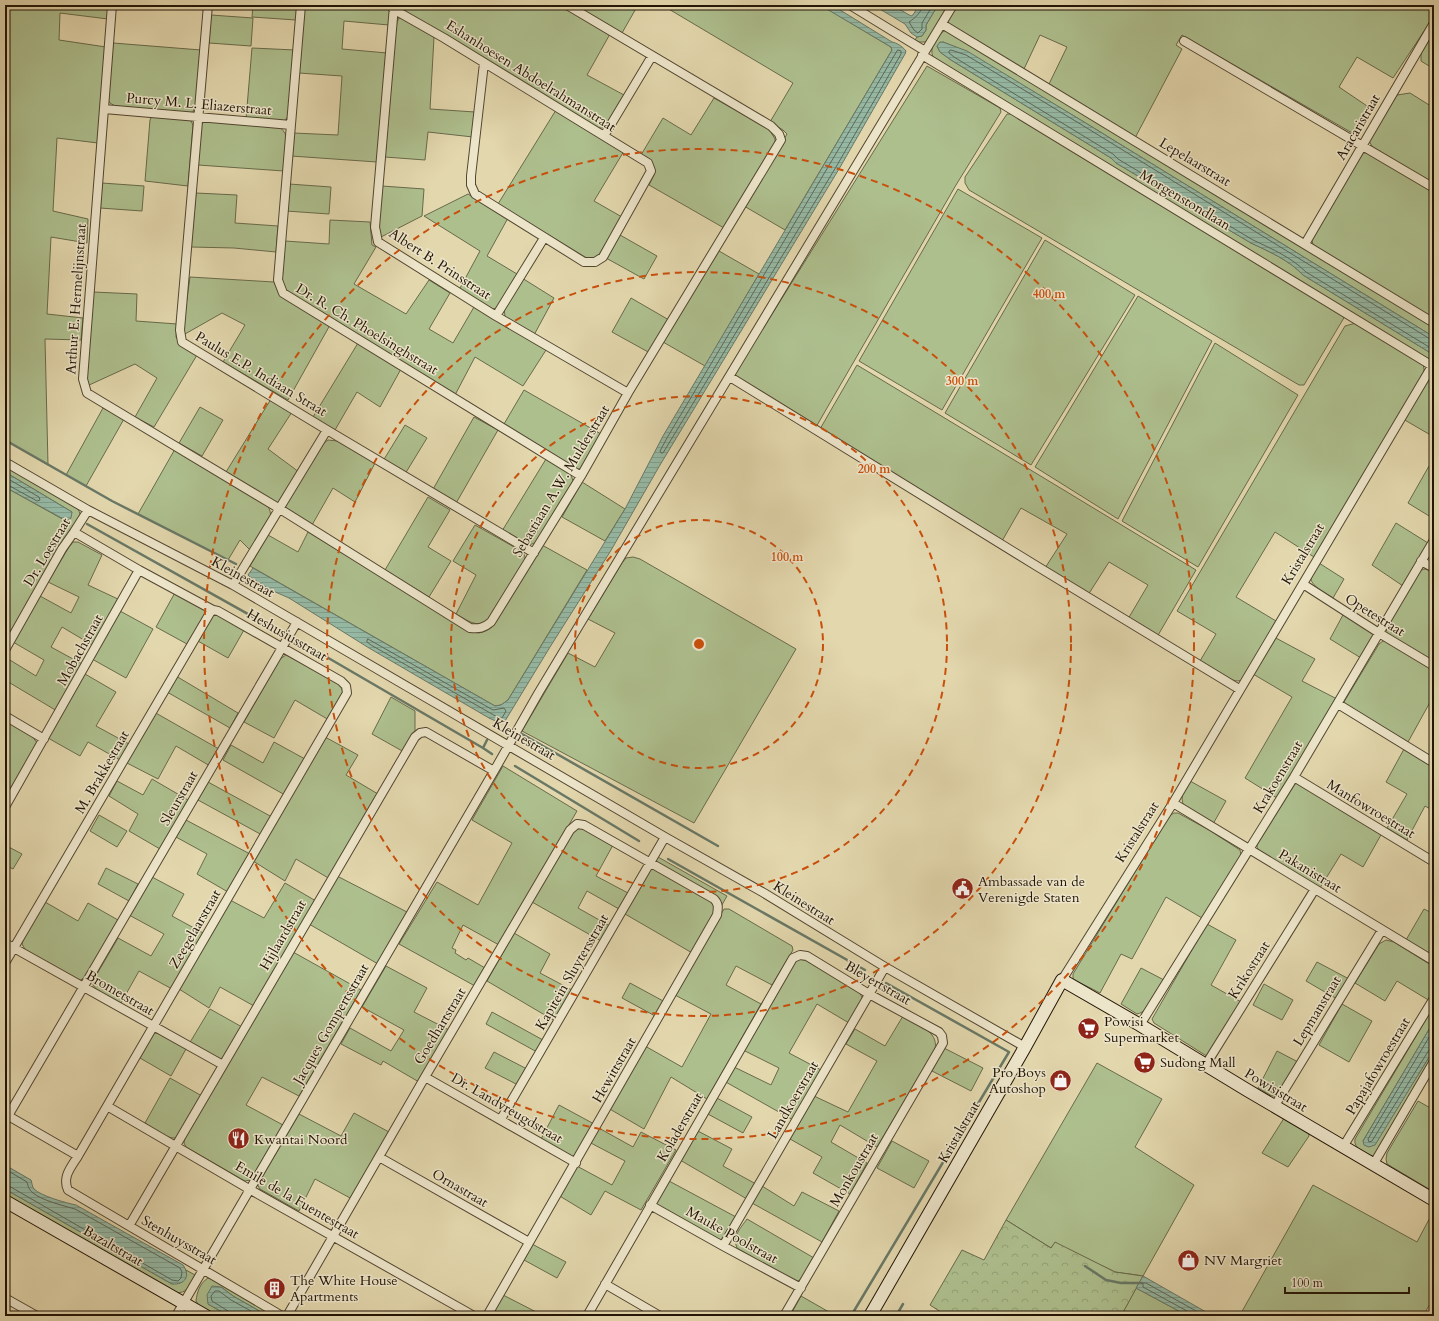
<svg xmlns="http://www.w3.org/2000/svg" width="1439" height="1321" viewBox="0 0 1439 1321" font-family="Cardo,serif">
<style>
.grass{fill:#aebf8e;stroke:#686a4a}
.forest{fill:url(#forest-crowns);stroke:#686a4a}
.water{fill:url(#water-rules);stroke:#687866}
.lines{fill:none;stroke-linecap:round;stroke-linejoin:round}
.shore{stroke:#5c6856;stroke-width:1}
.stream{stroke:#687866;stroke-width:2.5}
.street-casing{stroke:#524630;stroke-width:10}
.secondary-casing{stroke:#221506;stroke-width:14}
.street{stroke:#ede5ca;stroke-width:8}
.secondary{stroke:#ede5ca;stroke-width:12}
.ring{fill:none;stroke:#ca4f0b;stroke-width:2;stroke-dasharray:7 5}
.labels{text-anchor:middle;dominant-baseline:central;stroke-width:3;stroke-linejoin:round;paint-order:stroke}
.street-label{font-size:14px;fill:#221506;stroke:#ede5ca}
.poi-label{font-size:14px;fill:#221506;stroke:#ede5ca;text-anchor:start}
.centre{fill:#ca4f0b;stroke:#ede5ca;stroke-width:2}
.ring-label{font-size:12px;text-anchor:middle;font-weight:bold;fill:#ca4f0b;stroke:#ede5ca;stroke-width:3;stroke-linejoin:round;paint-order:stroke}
</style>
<defs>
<pattern id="forest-crowns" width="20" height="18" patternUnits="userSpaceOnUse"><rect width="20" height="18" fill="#aebf8e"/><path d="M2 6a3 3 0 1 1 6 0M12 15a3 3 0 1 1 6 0" fill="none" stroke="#95a379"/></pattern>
<pattern id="water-rules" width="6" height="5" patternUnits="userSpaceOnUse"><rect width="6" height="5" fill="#96baa6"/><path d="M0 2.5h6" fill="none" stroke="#819f8d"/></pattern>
</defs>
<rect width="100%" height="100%" fill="#e3d7ad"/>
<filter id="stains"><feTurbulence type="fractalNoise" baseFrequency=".005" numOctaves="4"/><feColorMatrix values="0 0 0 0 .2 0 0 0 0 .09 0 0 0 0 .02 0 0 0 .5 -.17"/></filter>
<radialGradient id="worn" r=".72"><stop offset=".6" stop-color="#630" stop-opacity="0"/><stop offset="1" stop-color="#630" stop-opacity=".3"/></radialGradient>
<!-- grass -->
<path class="grass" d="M5,5H110L108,19L60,13L59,40L106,47L98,143L57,138L53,211L88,219L87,243L51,237L47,314L83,318L81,340L45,339L48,465L5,440Z
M253,5H298L296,20L252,17Z
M304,5H391L389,25L344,21L342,49L387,53L377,162L291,156L293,133L338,135L342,76L299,73Z
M397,5H562L610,34L587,75L624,95L606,125L602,128H597L398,9Z
M575,5H638L622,33Z
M662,5H821L891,47L892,50L785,230L744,206L787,134L783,130L770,122L793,83Z
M938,5H950L926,42H919L915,40L917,37L922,36L926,30V25Z
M957,5H1434V16L1393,78L1357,57L1339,87L1370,108L1354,134L1182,35L1176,45L1182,49L1135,138L1048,86L1067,47L1040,35L1024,69L949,25L948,19Z
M211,15L253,18L251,46L209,43Z
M399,18H403L428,32L434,37L430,109L475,112L473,137L428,132L425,160L385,157L396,28L397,22Z
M1434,30V69L1421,61V51Z
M944,31H948L1434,326V337L1084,122L967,52L943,42L937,46L940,52L951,60L1111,158L1116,163L1251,243C1270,252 1289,260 1303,275L1434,355V364L933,57C929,48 936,36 944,31Z
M113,43L201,50L196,104L193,112L188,113L115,106L110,103L108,100Z
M252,48L295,50L289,114L285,121L246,119Z
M927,66L1000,108L1001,112L956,185L816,427L734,375Z
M1410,93L1434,108V186L1373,148L1369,141L1397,95Z
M714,98L769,129L775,139V144L724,228L649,185L654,175V168L641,155L663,118L691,135Z
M556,110L624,151L594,201L622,217L597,258L591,259L585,257L498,204Z
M1007,114H1012L1345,316L1304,385H1299L969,190L965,183V177Z
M152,116L187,119L191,121L193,125L188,186L145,181L150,120Z
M205,121L279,127C293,136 286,157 284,171L198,165L201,125Z
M1363,153H1370L1434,192V320L1317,248L1313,244L1311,238L1359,156Z
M102,183L144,186L142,211L100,208Z
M289,184L331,187L329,214L286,211Z
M382,186L424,189L422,216L381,237L378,232Z
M958,189L1042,238L942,410L859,361Z
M196,193L237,195L235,223L278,226L276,252L234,248L191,247Z
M468,194L508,218L487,256L517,274L497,308L493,309L459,290L480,251L424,216Z
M330,220L370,222L372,245L376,247L354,284L406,314L429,280L450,293L429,329L453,343L474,307L546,350L523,386L475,357L455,395L284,289L282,283L285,241L329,244Z
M620,235L657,256L644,279L606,258Z
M1045,240L1135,295L1031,465L945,413Z
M719,251L759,274L705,366L663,342Z
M190,277L274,282L279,294L330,325L288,400L223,362L245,325L222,313L185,334L183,328Z
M522,278L554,298L534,335L505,317L504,306Z
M93,292L137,294L136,321L177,324L176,337L181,345L197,355L154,427L135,417L157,378L135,364L87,386L86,378Z
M1138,296L1212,341L1118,519L1035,467Z
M631,298L669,320L650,353L612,332Z
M1356,323L1423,364L1424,369V375L1314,557L1275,532L1236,597L1276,621L1242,680C1232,685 1210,667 1200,661L1216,634L1177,611L1345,326Z
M358,343L401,369L380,407L357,392L335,430L313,417Z
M1215,343L1298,395L1198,567L1122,521Z
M857,365L1196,570L1157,637L1128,619L1148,585L1109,562L1088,595L1045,568L1067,534L1021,508L1002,541L820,429Z
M1434,376V437L1403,419L1426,381Z
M524,390L601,434L580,469H577L504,424Z
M271,399L292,412L268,449L299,472L281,502L277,503L226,472Z
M200,407L223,420L202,456L179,443Z
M103,408L124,419L86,486L66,475Z
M474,417L498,430L455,505L432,491Z
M405,425L427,438L405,474L383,461Z
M328,440L337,441L375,463L355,502L333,488L312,525L287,510L285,507L287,502L324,443Z
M175,449L268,506L270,511L271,517L250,550L240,540L228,560L138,514Z
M546,459C556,464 571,469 573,481L536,542C525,550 512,537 502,531Z
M5,465L59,496V498C68,502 81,506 80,517L5,645V487L66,521L72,512L5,472Z
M1429,466L1434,468V519L1408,503Z
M582,482L625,509L605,541L562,517Z
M428,497L450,510L428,547L451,561L429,597L385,570Z
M1396,523L1428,543L1403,586L1372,565Z
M475,525L523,552L525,557V562L490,619C477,629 469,621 456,614L476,575L453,561Z
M308,532L469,631C479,634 484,633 492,627L542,545L587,570L508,700L501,705L495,706L250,566L268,535L298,552Z
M73,542H78L102,555L88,585L120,600L94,646L62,627L51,647L84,665L57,711L5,680V657L36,676L44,660L13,642L40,596L71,613L79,597L48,582L69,547Z
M633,557L640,559L796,649L694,823L522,731L568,653L595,667L615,633L588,619L622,563L626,558Z
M1319,563L1344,579L1333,598C1327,594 1309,585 1311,577C1312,573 1317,567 1319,563Z
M1424,569L1434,571V662L1386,633L1387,626L1420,571Z
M177,589L208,611L187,644L156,627Z
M120,611L153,629L126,678L92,659Z
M1344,613L1373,631L1374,635L1361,658L1330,639Z
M216,614L244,630L228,658L196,640L212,616Z
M1274,637L1315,659L1302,681L1337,699L1277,798L1245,778L1292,697L1253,674Z
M1387,640L1434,668V695L1408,742L1345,704L1344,702L1379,644L1383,641Z
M286,655L340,684L343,692L329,720L295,700L274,738L244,722L280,659Z
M85,674L116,692L96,726L129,744L120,760L88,742L80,756L48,738Z
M176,676L238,713L230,728L167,692Z
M391,697L415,711V734L404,752L372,734Z
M154,712L219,749L210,766L176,746L158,779L127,763Z
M5,720L31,735L38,744L5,800Z
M325,737L358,755L346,775L378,794L330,879L296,859L285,881L253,861Z
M274,742L305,759L285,795L223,760L231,745L263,763Z
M1404,749L1434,767V811L1425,806L1407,840L1387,828L1407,794L1386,782Z
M503,766L577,811L499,945L463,925L452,948L456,950L455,953L466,960L468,958L485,968L475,986L399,944L437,882L478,905L512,843L472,820Z
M152,779L188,800L160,849L129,831L138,814L109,796L117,781L143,795Z
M1190,781L1226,801L1213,824L1184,806C1179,796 1185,790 1190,781Z
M208,782L272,817L262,835L198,800Z
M1297,783L1382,833L1363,867L1341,854L1320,888L1259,851L1257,847V843L1293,785Z
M1174,813H1178L1209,830L1240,850L1241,855L1202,918L1166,897L1132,959L1121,954L1100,993L1073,979V974L1169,816Z
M99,815L127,831L117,847L90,831Z
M186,820L250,854L228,892L197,874L207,854L176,837Z
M577,828H582L613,845L596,876L628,893L619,909L587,891L578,908L610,926L601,941L532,902L572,831Z
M5,845L22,854L13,869L5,865Z
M658,857L727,896L694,954L625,914Z
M106,868L138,884L129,901L98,884Z
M337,876L407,912L378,964L309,924Z
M152,877L184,894L172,916L205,934L172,989L139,971L121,1003L97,990L93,985L94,979L118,938L151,956L164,934L129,915Z
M285,883L316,901L254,1006L220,987L209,1008L179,989L230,900L264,918Z
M45,902L78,921L88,903L118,920L85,977L81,980H76L26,951L22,944L24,938Z
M724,909H729L792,946L793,950L772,985L736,966L726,985L761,1004L707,1099L671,1077L644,1129L608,1108L645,1046L682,1067L711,1014L675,995Z
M1424,909L1434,914V958L1406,940Z
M1207,924L1236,940L1211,985L1243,1003L1210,1056L1205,1055L1154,1023L1152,1019Z
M514,933L550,954L540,973L572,990L555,1021L487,981Z
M1386,940L1394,942L1434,967V993L1430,1001L1397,981L1385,1001L1355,983L1379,944Z
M293,952L361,990L299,1096L262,1077L246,1105L283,1125L253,1176L250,1180L245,1181L186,1147L184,1143L185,1137Z
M798,959L805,960L859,992L862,997L861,1002L849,1023L817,1004L789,1053L821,1070L793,1120L724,1081L732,1066L771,1085L779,1068L743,1050L790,965Z
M1317,962L1349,979L1337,999L1306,981Z
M386,966L427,988L414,1012L449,1030L419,1082L383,1061L381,1065L341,1044L350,1028L391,1051L404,1030L362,1007Z
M1141,968L1164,980C1157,992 1151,1011 1137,1014L1121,1004Z
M630,983L665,1002L657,1017L622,998Z
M1264,984L1293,1000L1282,1020L1253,1005Z
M1342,1004L1372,1021L1349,1062L1319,1045Z
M1434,1006V1021L1363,1141L1418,1075L1434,1049V1058L1376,1155L1372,1156C1365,1152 1353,1149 1355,1139Z
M210,1009L242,1027L225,1057L220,1059H215L189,1044Z
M492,1012L543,1040L537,1052L486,1024Z
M903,1016C916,1024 939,1031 935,1049L877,1147L840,1125L831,1142L867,1163L850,1194L813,1173L822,1157L790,1139L814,1096L848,1112L877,1061L846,1044L855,1029L885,1046Z
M155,1033L160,1034L186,1049L171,1076L140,1058L153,1035Z
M944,1048L983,1068L971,1091L932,1071Z
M1277,1051L1300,1063L1276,1096H1272L1258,1088Z
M494,1052L527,1069L518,1085L485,1068Z
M1097,1063L1162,1099L1135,1147L1194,1185L1143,1276L1115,1272L1055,1243L1051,1248L1006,1220Z
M170,1078L202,1096L176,1138C165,1139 154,1129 145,1123Z
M715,1097L752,1117L743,1133L706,1113Z
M1418,1101L1434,1110V1192L1387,1164L1386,1159L1387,1153Z
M559,1105L596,1125L578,1155L571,1157L541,1139Z
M354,1113L389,1132L352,1199L315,1179L299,1211L260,1189L258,1186V1184L299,1114L341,1136Z
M1286,1115L1309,1132V1136L1288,1167L1262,1153Z
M597,1127L633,1147L641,1132L676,1150L641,1210L605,1191L591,1215L558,1195L575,1165L612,1185L625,1161L589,1142Z
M696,1130L732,1149L723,1166L756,1184L747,1199L680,1160Z
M892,1141L929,1161L914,1188L877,1168Z
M669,1181L736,1217L724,1237L719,1241L658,1208L656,1204Z
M1313,1185L1417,1242L1434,1210V1297L1423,1316L1240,1315Z
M762,1186L794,1206L802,1192L839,1211L822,1242L752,1203Z
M5,1189L172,1284L186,1275V1270L195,1275C189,1287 187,1295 172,1292L5,1196Z
M747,1219L814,1258L803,1278L798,1281L791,1279L737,1248C732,1236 740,1229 747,1219Z
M532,1244L566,1262L557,1278L524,1260Z
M208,1278L215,1279L278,1316H268L233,1296L221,1287L208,1304L229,1316C215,1316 204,1314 196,1301C197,1292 200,1283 208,1278Z
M1136,1288L1188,1316H1121Z
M503,1295L544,1316H492Z
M801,1296L836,1316H790Z"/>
<!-- forest -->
<path class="forest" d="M1006,1220L1051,1248L1055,1242L1115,1272L1143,1276L1121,1316H947L930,1305L962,1250L984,1260Z"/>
<!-- water -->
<path class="water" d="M820,5H832L892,42C897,43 902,46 906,51L905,54L839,169L660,465L610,552L550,647L505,721L500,723L489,718L369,648L289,598L271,590L250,577L248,575L253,568L495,706L501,705L508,700L625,509L663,436L892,50L891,47Z
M873,5H892L911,16L913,15L919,5H938L926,25V30L922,36L917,37L911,33L905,24Z
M940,42H943L967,51L1084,122L1434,337V355L1303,275C1289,260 1270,252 1251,243L1116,163L1111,158L951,60L940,52L937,46Z
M5,472L72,512L71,518L67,521L5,487Z
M1434,1021V1049L1375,1145L1369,1147L1364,1145L1363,1141Z
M5,1165L31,1180C32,1183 32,1186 34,1189C41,1196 66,1203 76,1205L183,1265C191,1276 185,1285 172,1284L5,1189Z
M1143,1276L1213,1316H1188L1136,1288Z
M212,1286L221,1287L233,1296L268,1316H229L208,1304L207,1295Z"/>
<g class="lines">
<!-- shore -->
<path class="shore" d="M923,5C921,13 915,18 909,22L914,30L918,33L922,29V23L933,5
M898,50L901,51V54L836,167L663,453H661L660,451L667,438Z
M1434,340L1430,339L1082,125L966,55L951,50L949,51V53L954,57L1113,154L1118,159L1253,240C1272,249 1291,257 1306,272L1434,350
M5,477L39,497L40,500L37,501L8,485L5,484
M368,639L493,710L504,708L506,711L502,718H499L371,645L367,642Z
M1434,1029L1368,1139L1369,1142L1372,1141L1429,1050L1434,1048
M5,1169L27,1182C28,1186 29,1190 33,1193C41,1200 64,1206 75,1209L180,1268L182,1272L181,1278L178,1281L172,1280L9,1186L5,1185
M230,1316L228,1311L212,1301L211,1296L215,1291H219L231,1300L260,1316
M1189,1316L1187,1311L1143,1287V1283H1146L1205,1316"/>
<!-- stream -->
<path class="stream" d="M5,440L112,501L236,564
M87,524L273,628
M294,638L483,748L487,740
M522,734L718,846
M483,748L492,754
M515,766L639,841
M668,859L865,970
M1085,1266L1106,1280L1121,1283H1142
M851,1316L1009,1052L886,983
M896,1316L903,1304"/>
<defs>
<path id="street" d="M112,5L83,379L87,393L280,509L470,628C479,629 484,628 491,622L581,476L628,393L781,140L779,134L771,126L567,5
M208,5L180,330L182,342L327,430L534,553
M301,5L278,280L283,293L581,476
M850,5L925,51
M394,6L375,227L378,242L496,316L628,393
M393,9L444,38L648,163L651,171L603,257L595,262H584L475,194L471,185V176L484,63
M942,24L1434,323
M1184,41L1434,188
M922,55L1434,367
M104,109L291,125
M604,136L652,56
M1305,244L1434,23
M496,316L544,238
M730,377L1035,565L1239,689
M5,462L88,510L233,585L665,837L764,893L885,967L1025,1047
M1421,561L1434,568
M139,570L213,610L218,611L341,681L346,686L347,693L78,1156C71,1167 62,1177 68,1190L282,1316
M1303,584L1379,633L1434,666
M233,585L327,430
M5,650L62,549L74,532L88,510
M1338,704L1434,763
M5,716L44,739
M1294,777L1434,862
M1173,803L1434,961
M5,807L139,570L74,532
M5,943L223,1065
M5,963L210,613L213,610
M1062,980L1173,803L1432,366
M1140,1025L1294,777L1434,540
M1205,1066L1315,889
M425,1077L576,1163
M107,1106L249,1189L474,1316
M1274,1107L1382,930
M5,1114L78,1156
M8,1116L297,622
M501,1119L665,837
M1343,1147L1434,998
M379,1157L529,1242
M1373,1165L1434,1061
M650,1205L723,1246L801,1288
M129,1226L415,737L420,733L426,732L494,771
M723,1246L885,967
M605,1284L660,1316
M5,1298L37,1316
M176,1316L494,771L539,692L953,5
M287,1316L425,1077L570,830L577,824L584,825L714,899C719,904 718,908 717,915L487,1316
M587,1316L793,958L800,955L807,956L869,994L939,1032L942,1036L943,1043L784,1316"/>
<path id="secondary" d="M5,1201L206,1316
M870,1316L1025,1047L1062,980L1140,1025L1247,1090L1434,1200"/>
</defs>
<!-- street casing -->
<use href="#street" class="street-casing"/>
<!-- secondary casing -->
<use href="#secondary" class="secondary-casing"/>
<!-- street -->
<use href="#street" class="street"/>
<!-- secondary -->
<use href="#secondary" class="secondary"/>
</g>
<!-- distance rings -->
<g class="ring">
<circle cx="699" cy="644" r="124"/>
<circle cx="699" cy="644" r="248"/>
<circle cx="699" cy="644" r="372"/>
<circle cx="699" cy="644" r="495"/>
</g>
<!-- icons -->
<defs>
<symbol id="civic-disc" viewBox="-11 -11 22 22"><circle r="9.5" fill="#8f2418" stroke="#ede5ca"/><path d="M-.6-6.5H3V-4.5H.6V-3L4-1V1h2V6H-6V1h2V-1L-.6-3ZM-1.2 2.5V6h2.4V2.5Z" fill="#fff"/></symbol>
<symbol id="supermarket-disc" viewBox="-11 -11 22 22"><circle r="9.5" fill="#8f2418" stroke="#ede5ca"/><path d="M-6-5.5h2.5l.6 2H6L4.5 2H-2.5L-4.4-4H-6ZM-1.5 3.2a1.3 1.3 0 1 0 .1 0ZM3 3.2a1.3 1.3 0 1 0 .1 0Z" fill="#fff"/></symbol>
<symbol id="shop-disc" viewBox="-11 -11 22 22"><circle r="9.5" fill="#8f2418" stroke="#ede5ca"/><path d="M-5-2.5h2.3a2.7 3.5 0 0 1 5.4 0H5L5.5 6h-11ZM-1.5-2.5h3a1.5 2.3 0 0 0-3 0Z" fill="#fff"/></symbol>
<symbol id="restaurant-disc" viewBox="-11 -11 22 22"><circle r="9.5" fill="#8f2418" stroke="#ede5ca"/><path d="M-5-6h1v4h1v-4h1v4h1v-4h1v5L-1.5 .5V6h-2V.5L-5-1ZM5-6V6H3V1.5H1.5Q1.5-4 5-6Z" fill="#fff"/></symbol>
<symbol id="building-disc" viewBox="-11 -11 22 22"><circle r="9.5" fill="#8f2418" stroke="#ede5ca"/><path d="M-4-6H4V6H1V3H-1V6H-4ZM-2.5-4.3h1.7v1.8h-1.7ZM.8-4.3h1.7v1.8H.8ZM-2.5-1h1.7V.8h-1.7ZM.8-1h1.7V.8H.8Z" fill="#fff"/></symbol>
</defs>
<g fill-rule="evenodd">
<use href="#civic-disc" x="950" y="876" width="25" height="25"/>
<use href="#supermarket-disc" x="1076" y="1016" width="25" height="25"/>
<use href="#supermarket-disc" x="1132" y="1050" width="25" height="25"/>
<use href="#shop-disc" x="1048" y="1068" width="25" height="25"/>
<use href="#restaurant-disc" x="226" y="1126" width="25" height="25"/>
<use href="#shop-disc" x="1176" y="1248" width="25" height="25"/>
<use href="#building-disc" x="262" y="1276" width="25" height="25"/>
</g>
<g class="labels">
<!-- street labels -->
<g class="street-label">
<text transform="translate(531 76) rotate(32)">Eshanhoesen Abdoelrahmanstraat</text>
<text transform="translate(199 104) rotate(5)">Purcy M. L. Eliazerstraat</text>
<text transform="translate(1358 127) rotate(-60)">Aracaristraat</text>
<text transform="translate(1195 162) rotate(31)">Lepelaarstraat</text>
<text transform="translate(1185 200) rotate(31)">Morgenstondlaan</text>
<text transform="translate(440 264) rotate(33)">Albert B. Prinsstraat</text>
<text transform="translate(76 299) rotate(-86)">Arthur E. Hermelijnstraat</text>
<text transform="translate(367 329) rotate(31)">Dr. R. Ch. Phoelsinghstraat</text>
<text transform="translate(261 374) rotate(31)">Paulus E.P. Indiaan Straat</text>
<text transform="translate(561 481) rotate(-59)">Sebastiaan A.W. Mulderstraat</text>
<text transform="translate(47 552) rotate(-59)">Dr. Loestraat</text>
<text transform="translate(1303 554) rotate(-59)">Kristalstraat</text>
<text transform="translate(243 577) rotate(29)">Kleinestraat</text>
<text transform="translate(1375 615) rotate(32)">Opetestraat</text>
<text transform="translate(287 635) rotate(30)">Heshusiusstraat</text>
<text transform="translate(80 650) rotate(-61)">Mobachstraat</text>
<text transform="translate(524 739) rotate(30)">Kleinestraat</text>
<text transform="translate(102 772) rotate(-60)">M. Brakkestraat</text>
<text transform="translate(1278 777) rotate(-59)">Krakoenstraat</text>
<text transform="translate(179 798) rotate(-60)">Sleurstraat</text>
<text transform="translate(1371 809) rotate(31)">Manfowroestraat</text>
<text transform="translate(1137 832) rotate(-58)">Kristalstraat</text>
<text transform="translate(1310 871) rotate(31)">Pakanistraat</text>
<text transform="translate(804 903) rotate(32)">Kleinestraat</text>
<text transform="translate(195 929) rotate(-60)">Zeegelaarstraat</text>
<text transform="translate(283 935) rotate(-60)">Hijlaardstraat</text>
<text transform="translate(1249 970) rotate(-58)">Krikostraat</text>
<text transform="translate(572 972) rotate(-60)">Kapitein Sluytersstraat</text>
<text transform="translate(878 983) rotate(30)">Bleyertstraat</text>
<text transform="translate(120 993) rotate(30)">Brometstraat</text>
<text transform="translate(1317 1011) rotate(-59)">Lepmanstraat</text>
<text transform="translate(331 1024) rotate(-60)">Jacques Gompertsstraat</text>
<text transform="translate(440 1026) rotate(-59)">Goedhartstraat</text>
<text transform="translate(1378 1066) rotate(-59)">Papajafowroestraat</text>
<text transform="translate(614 1070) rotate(-60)">Hewittstraat</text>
<text transform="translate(1276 1090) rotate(31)">Powisistraat</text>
<text transform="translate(793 1100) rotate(-60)">Landkoerstraat</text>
<text transform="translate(507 1108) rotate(30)">Dr. Landvreugdstraat</text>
<text transform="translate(680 1127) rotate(-60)">Koladerstraat</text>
<text transform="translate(959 1132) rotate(-60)">Kristalstraat</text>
<text transform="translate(854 1170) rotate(-60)">Monkoustraat</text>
<text transform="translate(460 1188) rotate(30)">Ornastraat</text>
<text transform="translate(297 1200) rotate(30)">Emile de la Fuentestraat</text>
<text transform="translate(732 1235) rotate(29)">Mauke Poolstraat</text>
<text transform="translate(179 1240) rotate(30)">Stenhuysstraat</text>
<text transform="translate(113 1246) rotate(30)">Bazaltstraat</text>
</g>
<!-- poi labels -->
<g class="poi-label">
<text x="978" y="881">Ambassade van de<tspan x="978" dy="16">Verenigde Staten</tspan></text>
<text x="1104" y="1021">Powisi<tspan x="1104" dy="16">Supermarket</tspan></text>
<text x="1160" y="1062">Sudong Mall</text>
<text x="1046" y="1072" text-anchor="end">Pro Boys<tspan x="1046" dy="16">Autoshop</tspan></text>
<text x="254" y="1139">Kwantai Noord</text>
<text x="1204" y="1260">NV Margriet</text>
<text x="290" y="1280">The White House<tspan x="290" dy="16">Apartments</tspan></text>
</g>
</g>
<circle cx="699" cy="644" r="6" class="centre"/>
<g class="ring-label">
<text x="1049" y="298">400 m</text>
<text x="962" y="385">300 m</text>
<text x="874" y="473">200 m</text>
<text x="787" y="561">100 m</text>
</g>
<!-- margin -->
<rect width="1439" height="1321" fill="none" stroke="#e3d7ad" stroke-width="20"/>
<rect x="6" y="6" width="1427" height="1309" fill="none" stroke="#221506" stroke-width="2"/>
<rect x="10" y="10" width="1419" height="1301" fill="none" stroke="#221506"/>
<!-- scale -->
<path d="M1285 1287v6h124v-6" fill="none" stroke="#221506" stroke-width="2"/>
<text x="1291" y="1287" font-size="12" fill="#221506" stroke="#ede5ca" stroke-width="3" paint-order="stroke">100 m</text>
<rect width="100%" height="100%" filter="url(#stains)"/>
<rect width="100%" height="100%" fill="url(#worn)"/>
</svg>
